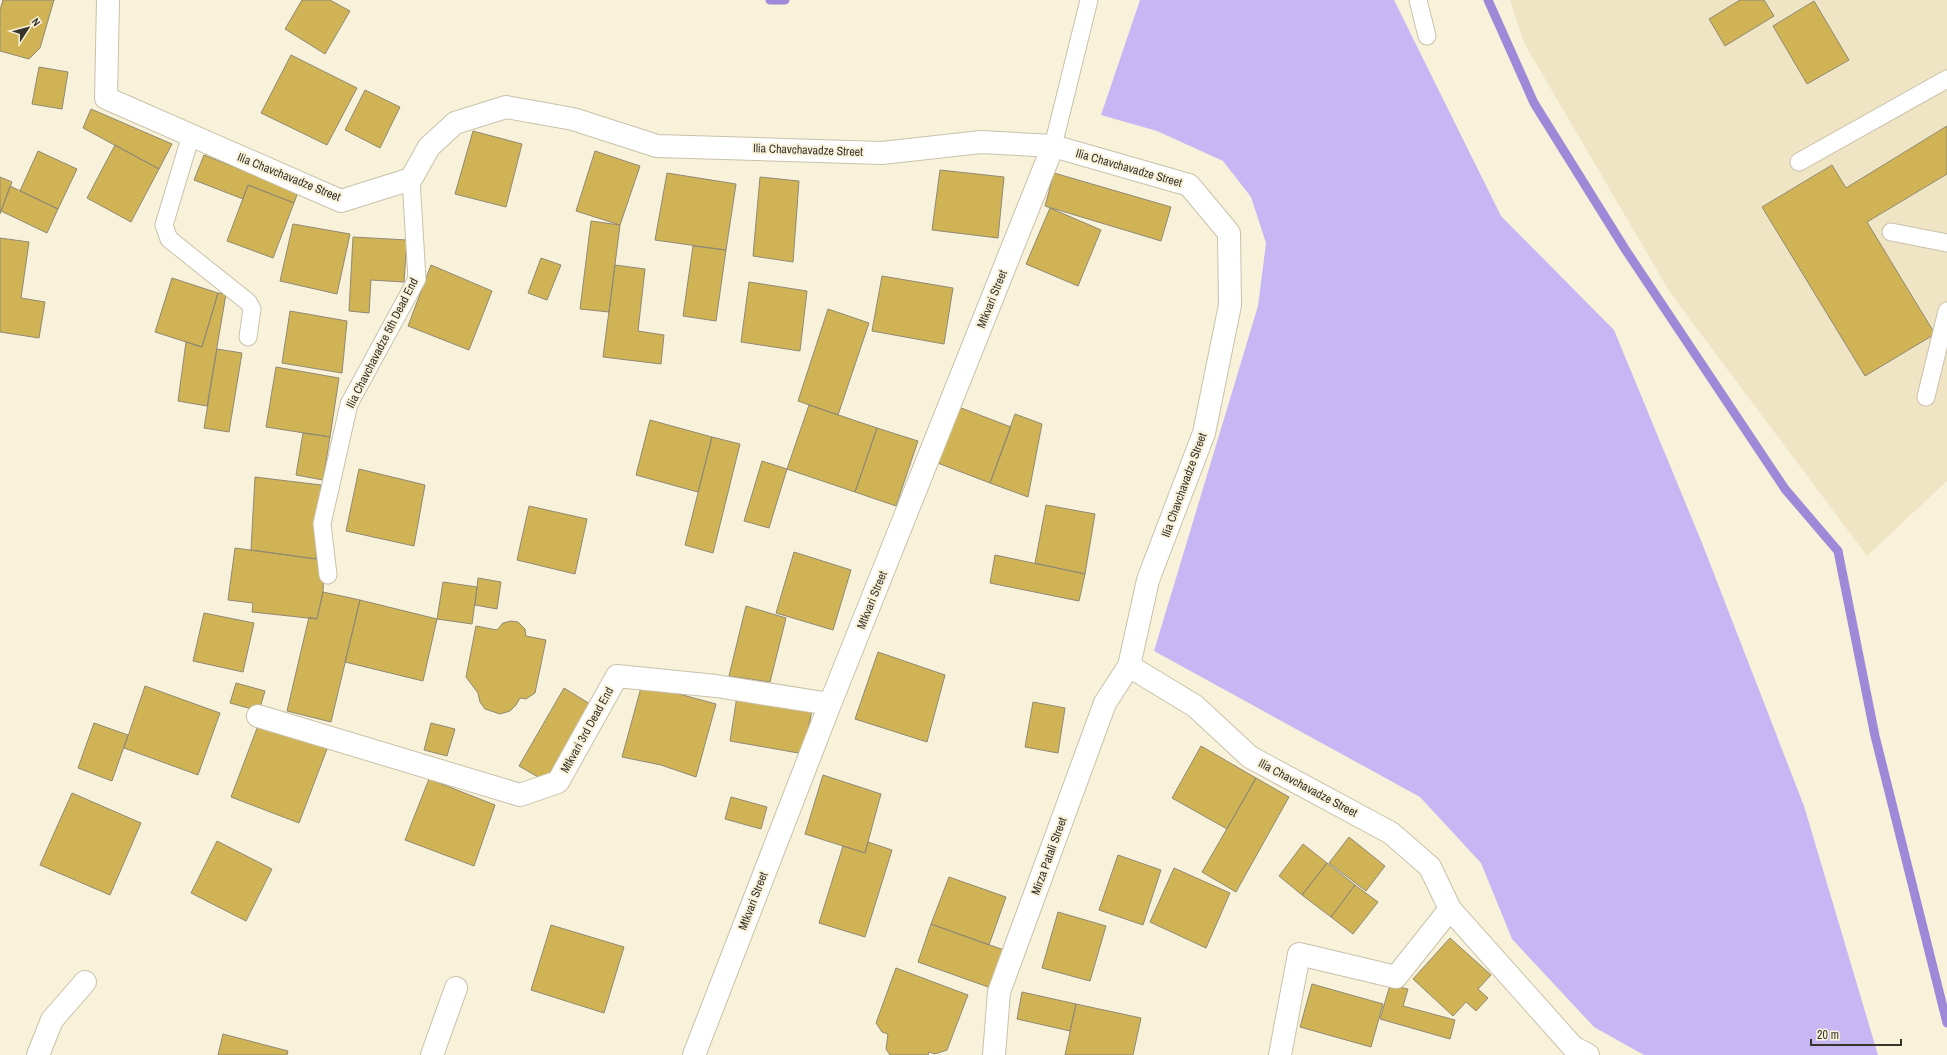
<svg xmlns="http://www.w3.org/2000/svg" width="1947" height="1055" viewBox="0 0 1947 1055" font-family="'Archivo Narrow',sans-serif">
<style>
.built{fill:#efe5c5}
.green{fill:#c6b7f4}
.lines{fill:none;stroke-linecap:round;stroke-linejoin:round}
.stream{stroke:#9e88d8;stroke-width:9}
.building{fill:#d0b354;stroke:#908974}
.lane-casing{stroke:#c9c1aa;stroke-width:19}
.street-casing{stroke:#c9c1aa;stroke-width:24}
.lane{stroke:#fff;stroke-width:17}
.street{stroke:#fff;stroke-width:22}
.labels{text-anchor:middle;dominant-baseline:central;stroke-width:4;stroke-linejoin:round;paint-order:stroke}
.street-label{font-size:12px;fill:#37342b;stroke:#f9f2da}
</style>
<rect width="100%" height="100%" fill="#f9f2da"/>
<!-- built -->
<path class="built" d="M1510,0H1947V481L1867,556L1671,294L1524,43Z"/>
<!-- green -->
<path class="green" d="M1140,0H1394L1501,216L1614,330L1702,543L1804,806L1878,1055H1644L1594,1027L1512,939L1481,863L1420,797L1154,651L1258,306L1266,243L1251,197L1223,161L1157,131L1101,115Z"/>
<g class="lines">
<!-- stream -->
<path class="stream" d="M770,0H785
M1488,0L1534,103L1625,249L1785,489L1838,551L1875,736L1947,1023"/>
</g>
<!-- building -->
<path class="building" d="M3,0H54L40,48L29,59L0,51V10Z
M302,0H330L350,11L325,54L285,29Z
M1740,0H1764L1774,16L1725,46L1709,19Z
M1814,1L1849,60L1807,84L1773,26Z
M291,55L357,88L327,145L261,113Z
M39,67L68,72L62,109L32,104Z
M365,90L400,107L380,148L345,130Z
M91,109L172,144L159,169L83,128Z
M1947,126V174L1867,222L1935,334L1865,376L1762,207L1832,165L1846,188Z
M473,131L522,144L506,207L455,194Z
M115,145L159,169L131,222L87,198Z
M38,151L77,169L58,209L20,191Z
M595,151L640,166L620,225L576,211Z
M204,155L298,192L294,203L248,185L243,199L194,180Z
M940,170L1004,177L998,238L932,230Z
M667,173L736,184L726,250L655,240Z
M1054,173L1171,207L1161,241L1045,206Z
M0,177L12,182L0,214Z
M760,177L799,181L793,262L753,256Z
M248,185L294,203L273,258L227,241Z
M10,186L58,209L47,233L1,211Z
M1050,208L1101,230L1078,286L1026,264Z
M591,221L620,225L609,312L580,309Z
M293,224L350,234L337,294L280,281Z
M353,237L407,240L404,282L371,280L369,313L349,311Z
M0,238L29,242L21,298L45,302L39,338L0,332Z
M693,246L726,250L716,321L683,316Z
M541,258L561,265L547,300L528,293Z
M431,265L492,291L469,350L408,326Z
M615,265L645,269L638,331L664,335L661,364L603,357Z
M882,276L953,288L944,344L872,331Z
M172,278L218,293L202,347L155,332Z
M749,282L807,291L800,351L741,342Z
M218,293L226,294L207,406L178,401L186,342L202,347Z
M828,309L869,323L838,415L798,401Z
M290,311L347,321L342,373L282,363Z
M217,349L242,353L229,432L204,428Z
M276,367L339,378L330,437L266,427Z
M809,405L877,428L855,492L787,469Z
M956,406L1011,427L990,483L935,462Z
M1015,414L1042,424L1028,497L990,483Z
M650,420L712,437L698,492L636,475Z
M877,428L918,441L896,506L855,492Z
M303,433L330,437L323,480L296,475Z
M712,437L740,444L713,553L685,545Z
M762,461L787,469L769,528L744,521Z
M359,469L425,485L414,546L346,531Z
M255,477L321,485L316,559L251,550Z
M1046,505L1095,514L1085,574L1035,563Z
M529,506L587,519L575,574L517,560Z
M235,548L324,560L323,592L317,619L252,612L253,603L228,600Z
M794,552L851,570L833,630L776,613Z
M995,555L1085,574L1079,601L990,583Z
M478,578L501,582L497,609L475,605Z
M443,582L477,587L472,624L437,619Z
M323,592L360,600L331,722L287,711L309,617L317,619Z
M360,600L437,619L423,681L345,662Z
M746,606L786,618L770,682L729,676Z
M204,613L254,623L243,672L193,661Z
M511,621L518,622L525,629L526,636L546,640L535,693L526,699L520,698L516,705L510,711L500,714L485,709L480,702L478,693L466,677L476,626L497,630L503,623Z
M878,652L945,675L927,742L855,719Z
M236,683L265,691L259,711L230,703Z
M642,684L716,704L696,777L661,765L622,757Z
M145,686L220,713L198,775L124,748Z
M564,688L590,704L545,781L519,766Z
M737,696L812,709L804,754L730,741Z
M1033,702L1065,708L1058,753L1025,747Z
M94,723L128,735L112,781L78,768Z
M259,723L327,749L299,823L231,797Z
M431,723L455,729L447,756L424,750Z
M1201,746L1256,778L1227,829L1172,798Z
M823,775L881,794L865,853L805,834Z
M1256,778L1289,797L1236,892L1202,872Z
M429,779L495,805L474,866L405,840Z
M72,793L141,823L110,895L40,865Z
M731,797L767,807L761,829L725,819Z
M1349,837L1385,866L1366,891L1329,863Z
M217,841L272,869L246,921L191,893Z
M868,842L892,850L865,937L819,923L843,846L865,853Z
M1303,844L1327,863L1302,895L1279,876Z
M1118,855L1161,870L1143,925L1099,910Z
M1327,863L1355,885L1331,917L1302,895Z
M1174,868L1230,893L1206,948L1150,922Z
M949,877L1006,897L989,945L931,924Z
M1355,885L1378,902L1353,934L1331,917Z
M1058,912L1106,926L1090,981L1042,968Z
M931,924L1004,950L991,988L918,962Z
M551,925L624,947L604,1013L531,990Z
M1450,938L1491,975L1478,989L1488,998L1476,1011L1466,1002L1453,1016L1413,979Z
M896,968L968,995L947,1050L935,1054L929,1052L928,1055H890L886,1049L888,1034L882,1032L876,1023Z
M1312,984L1383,1004L1371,1047L1300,1027Z
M1390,985L1408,989L1403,1006L1455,1020L1450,1039L1380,1019Z
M1022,992L1076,1004L1070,1031L1017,1019Z
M1076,1004L1141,1018L1133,1055H1065Z
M223,1034L288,1051L287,1055H218Z"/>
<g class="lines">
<defs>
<path id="lane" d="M1418,0L1427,36
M191,135L164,225L169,239L248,302L252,309L248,337
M1053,146L1089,0
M1799,162L1947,79
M1891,232L1947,243
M1926,397L1947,311
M328,575L322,524L349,404L417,279L411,179"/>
<path id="street" d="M108,0L106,98L341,201L411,179L429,147L455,123L506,107L573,119L657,146L882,153L981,142L1053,146L1189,185L1229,233L1230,305L1204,433L1148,580L1129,666L1195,706L1250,757L1391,833L1430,867L1450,909L1573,1047L1588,1055
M258,716L520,795L558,782L617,676L716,686L830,704
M38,1055L52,1020L85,982
M432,1055L456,988
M694,1055L830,704L1053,146
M994,1055L999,992L1105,703L1129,666
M1280,1055L1299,954L1396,977L1450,909"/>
</defs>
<!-- lane casing -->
<use href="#lane" class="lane-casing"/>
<!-- street casing -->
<use href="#street" class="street-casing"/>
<!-- lane -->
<use href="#lane" class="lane"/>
<!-- street -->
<use href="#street" class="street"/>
</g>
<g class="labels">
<!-- street labels -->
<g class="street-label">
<text transform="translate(808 150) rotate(2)">Ilia Chavchavadze Street</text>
<text transform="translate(1129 168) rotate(16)">Ilia Chavchavadze Street</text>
<text transform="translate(289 177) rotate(22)">Ilia Chavchavadze Street</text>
<text transform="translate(992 299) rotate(-68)">Mtkvari Street</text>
<text transform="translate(382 343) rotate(-63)">Ilia Chavchavadze 5th Dead End</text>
<text transform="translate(1184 485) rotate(-70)">Ilia Chavchavadze Street</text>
<text transform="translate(872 600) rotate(-68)">Mtkvari Street</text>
<text transform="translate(587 730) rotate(-61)">Mtkvari 3rd Dead End</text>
<text transform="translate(1308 788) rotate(28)">Ilia Chavchavadze Street</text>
<text transform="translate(1049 856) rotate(-70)">Mirza Patali Street</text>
<text transform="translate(753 901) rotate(-69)">Mtkvari Street</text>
</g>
</g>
<!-- north arrow -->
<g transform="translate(28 28) rotate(54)" stroke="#f9f2da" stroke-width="3" paint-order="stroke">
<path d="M0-3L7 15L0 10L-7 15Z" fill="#37342b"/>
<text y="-6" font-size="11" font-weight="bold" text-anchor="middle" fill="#37342b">N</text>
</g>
<!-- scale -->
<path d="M1811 1039v6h90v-6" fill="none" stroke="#37342b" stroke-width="2"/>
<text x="1817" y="1039" font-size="12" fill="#37342b" stroke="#f9f2da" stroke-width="3" paint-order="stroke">20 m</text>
</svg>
